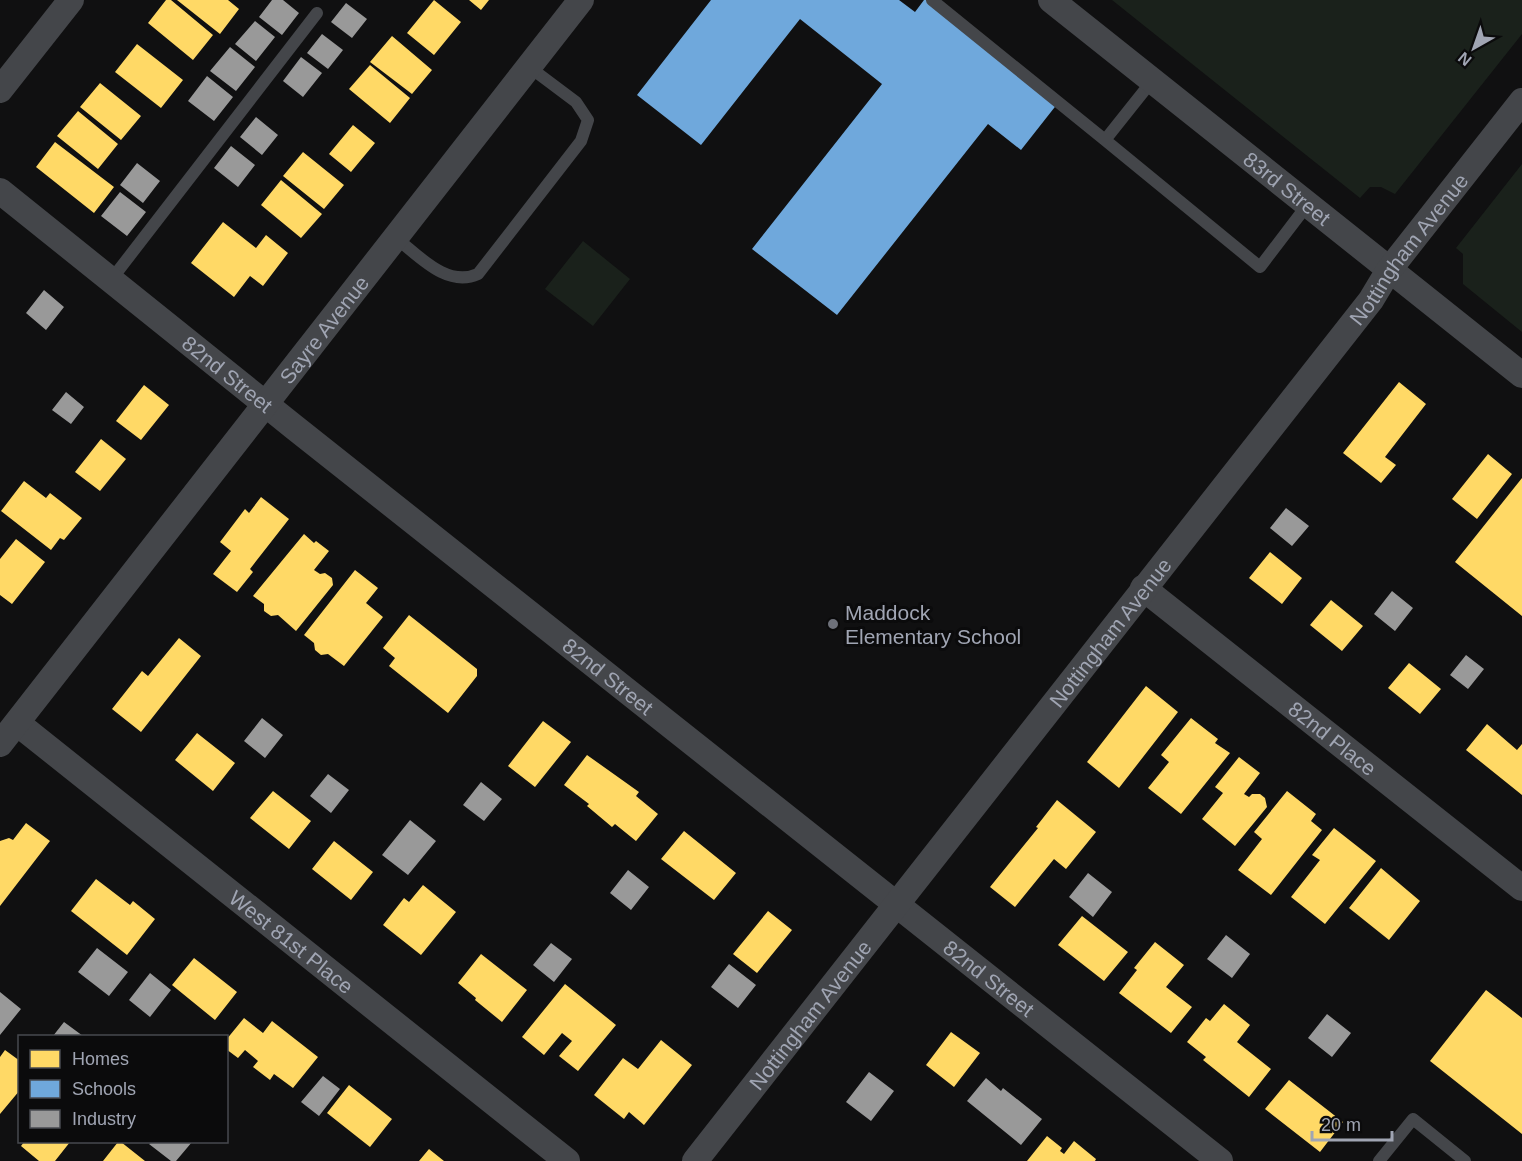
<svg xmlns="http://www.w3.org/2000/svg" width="1522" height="1161" viewBox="0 0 1522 1161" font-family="Arial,sans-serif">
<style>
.green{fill:#1a211b}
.homes{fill:#ffd966}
.schools{fill:#6fa8dc}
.industry{fill:#999}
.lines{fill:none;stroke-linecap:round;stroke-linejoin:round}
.service{stroke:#44464a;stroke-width:12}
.minor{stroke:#44464a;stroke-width:26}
.poi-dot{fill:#6e717a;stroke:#0b0b0c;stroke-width:2}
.labels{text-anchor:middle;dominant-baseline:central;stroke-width:6;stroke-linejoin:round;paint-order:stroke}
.street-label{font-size:21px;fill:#a0a5b3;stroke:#0b0b0c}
.poi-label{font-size:21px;fill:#a0a5b3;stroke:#0b0b0c;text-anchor:start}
</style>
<rect width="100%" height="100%" fill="#101011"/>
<!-- green -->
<path class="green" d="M1112,0H1522V34L1395,194L1381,187H1370L1360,198Z
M1522,164V332L1463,284V254L1456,248Z
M583,241L630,279L593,326L545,289Z"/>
<!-- homes -->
<path class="homes" d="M166,0H171L213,35L193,60L148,23Z
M177,0H228L239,9L220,34Z
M434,0L461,22L434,55L407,33Z
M469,0H489L481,10Z
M392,36L432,70L412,94L370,62Z
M137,44L183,80L161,108L115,72Z
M370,65L410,98L390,123L349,89Z
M100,83L141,116L121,140L80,107Z
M78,111L118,144L98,169L57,136Z
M353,125L375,143L351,172L329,154Z
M55,142L114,187L94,213L36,167Z
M303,152L344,185L324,209L283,176Z
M281,180L322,214L301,238L261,205Z
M223,222L256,248L266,235L288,253L263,286L250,276L234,297L191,263Z
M1399,382L1426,404L1385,457L1396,465L1381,483L1343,453Z
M144,385L169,405L141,440L116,421Z
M101,439L126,459L100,491L75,472Z
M1488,454L1512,474L1477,519L1452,499Z
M1522,478V616L1455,562Z
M24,481L46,498L50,493L82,518L64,540L60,538L51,550L1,511Z
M261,497L289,519L250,569L253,572L237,592L213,574L231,551L220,542L245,509L249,513Z
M304,534L314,543L316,541L329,551L314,570L320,574L325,573L332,578L333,585L296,631L278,615L271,616L264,611V604L253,596Z
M16,539L45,562L12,604L0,595V559Z
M1270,552L1302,578L1282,604L1249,578Z
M355,570L378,588L366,603L383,617L344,666L328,654L321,655L315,650L314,643L304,635Z
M1331,600L1363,626L1342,651L1310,625Z
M409,615L477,669V676L448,713L389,666L395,658L383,648Z
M179,638L201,656L141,732L112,709L142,671L148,676Z
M1409,663L1441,689L1420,714L1388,688Z
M1146,686L1178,712L1119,788L1087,762Z
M1191,718L1218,739L1215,743L1230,753L1181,814L1148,788L1169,762L1161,755Z
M543,721L571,742L535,787L508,766Z
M1487,724L1517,750L1522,744V795L1466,750Z
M197,733L235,763L213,791L175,760Z
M587,755L639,792L636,796L658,814L636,841L615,824L612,827L587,806L589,804L564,785Z
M1239,757L1260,773L1244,794L1249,797L1252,794H1260L1265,798L1267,807L1235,846L1202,819L1223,793L1215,787Z
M273,791L311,821L289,849L250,818Z
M1287,791L1316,814L1311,821L1322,830L1271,895L1238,870L1262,839L1254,832Z
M1057,800L1096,832L1066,869L1054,859L1015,907L990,887L1038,828L1036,827Z
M26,823L50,841L0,906V841L9,838L13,840Z
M1334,828L1376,861L1325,924L1291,897L1320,860L1312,855Z
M684,831L736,873L714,900L661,859Z
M334,841L373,872L351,900L312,869Z
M1381,868L1420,901L1389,940L1349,908Z
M96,879L130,905L133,901L155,919L127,955L71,911Z
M423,885L456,912L421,955L383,925L404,898L409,902Z
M768,911L792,930L757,973L733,954Z
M1082,916L1128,952L1104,981L1058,945Z
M1155,942L1184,965L1166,987L1192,1007L1171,1033L1119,993L1137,970L1134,968Z
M481,954L527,990L502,1022L475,1000L476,998L458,983Z
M194,958L237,992L215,1020L172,985Z
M565,984L616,1025L578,1071L559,1056L572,1041L562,1033L544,1055L522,1037Z
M1486,990L1522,1018V1134L1430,1061Z
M1224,1004L1250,1025L1237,1042L1271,1069L1249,1097L1203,1060L1206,1057L1187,1042L1206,1018L1210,1021Z
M244,1018L263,1033L272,1021L318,1057L293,1088L274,1074L270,1080L253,1067L258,1061L245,1050L238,1058L226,1049V1040Z
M951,1032L980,1053L954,1087L926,1065Z
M661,1040L692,1065L644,1125L629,1112L624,1119L594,1095L623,1058L638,1069Z
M5,1050L20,1061V1090L0,1114V1057Z
M1289,1080L1343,1122L1320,1152L1265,1109Z
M349,1085L392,1119L370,1147L327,1113Z
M1047,1136L1062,1148L1060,1151L1064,1154L1074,1141L1096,1159L1095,1161H1027Z
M24,1142H70L55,1161H39L21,1146Z
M118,1142H121L145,1161H103Z
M429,1149L444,1161H419Z"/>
<!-- schools -->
<path class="schools" d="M711,0H899L915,12L924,0H928L1058,103L1021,150L988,124L837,315L752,249L882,84L800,19L701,145L637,95Z"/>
<!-- industry -->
<path class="industry" d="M272,0H283L299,13L282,35L259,17Z
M346,3L367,19L352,38L331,22Z
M255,21L275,37L256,61L235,44Z
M322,34L343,50L328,69L307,53Z
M230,47L255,67L236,91L210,71Z
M301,57L322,73L303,97L283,81Z
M207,76L233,97L214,121L188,101Z
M256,117L278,135L262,155L240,137Z
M231,146L255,165L238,187L214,168Z
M137,163L160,181L143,203L120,185Z
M120,192L146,212L127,236L101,216Z
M44,290L64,307L46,330L26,313Z
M66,392L84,407L71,424L52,410Z
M1286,508L1309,526L1292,546L1270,528Z
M1392,591L1413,608L1395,631L1374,614Z
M1466,655L1484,669L1468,689L1450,675Z
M262,718L283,735L265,758L244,741Z
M328,774L349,790L331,813L310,796Z
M481,782L502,799L484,821L463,805Z
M410,820L436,841L408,875L382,855Z
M628,870L649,887L631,910L610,893Z
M1088,873L1112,892L1093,917L1069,897Z
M1226,935L1250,954L1232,978L1207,959Z
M551,943L572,959L554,982L533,965Z
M97,948L128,972L109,996L78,972Z
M729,964L756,985L738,1008L711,987Z
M150,973L171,990L150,1017L129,1000Z
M0,992L21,1009L0,1035Z
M1327,1014L1351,1033L1332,1057L1308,1038Z
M64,1022L83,1036H53Z
M869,1072L894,1091L871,1121L846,1102Z
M323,1076L340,1089L319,1116L301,1102Z
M986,1078L1001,1091L1003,1088L1042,1119L1021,1145L967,1101Z
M152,1142H192L176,1161H171L149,1144Z"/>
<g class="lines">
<!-- service -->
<path class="service" d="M932,0L1105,140
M1152,81L1105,140L1260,267L1308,204
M396,238C419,256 447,288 478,274L581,141L588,120L576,102L528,66
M111,280L317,13
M1379,1161L1413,1119L1465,1161"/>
<!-- minor -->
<g class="minor">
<path id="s1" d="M1051,0L1522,375"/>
<path d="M0,90L71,0"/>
<path id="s2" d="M0,191L294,427L1220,1161"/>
<path id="s3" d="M1143,588L1522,888"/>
<path id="s4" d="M17,723L567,1161"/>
<path id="s5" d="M0,744L581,0"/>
<path id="s6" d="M695,1161L1371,300L1389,270L1522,101"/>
</g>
</g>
<!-- markers -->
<circle class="poi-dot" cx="833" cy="624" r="6"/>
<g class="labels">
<!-- street labels -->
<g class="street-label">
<text stroke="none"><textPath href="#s1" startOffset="302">83rd Street</textPath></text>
<text stroke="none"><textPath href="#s6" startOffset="1158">Nottingham Avenue</textPath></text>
<text stroke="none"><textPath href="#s5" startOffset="526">Sayre Avenue</textPath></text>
<text stroke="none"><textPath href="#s2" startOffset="292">82nd Street</textPath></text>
<text stroke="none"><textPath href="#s6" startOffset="672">Nottingham Avenue</textPath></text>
<text stroke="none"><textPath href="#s2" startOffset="778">82nd Street</textPath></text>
<text stroke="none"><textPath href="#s3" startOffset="242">82nd Place</textPath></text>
<text stroke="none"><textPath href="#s4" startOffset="351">West 81st Place</textPath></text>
<text stroke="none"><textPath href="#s2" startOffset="1264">82nd Street</textPath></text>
<text stroke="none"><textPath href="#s6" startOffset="186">Nottingham Avenue</textPath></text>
</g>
<!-- poi labels -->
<g class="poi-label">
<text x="845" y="612">Maddock<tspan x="845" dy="24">Elementary School</tspan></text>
</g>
</g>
<!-- legend -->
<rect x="18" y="1035" width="210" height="108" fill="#0b0b0c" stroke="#47494f" stroke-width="1.5"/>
<rect x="30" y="1050" width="30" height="18" fill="#ffd966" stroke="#47494f" stroke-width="1.5"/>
<text x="72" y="1065" font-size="18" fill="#a0a5b3">Homes</text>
<rect x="30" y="1080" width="30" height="18" fill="#6fa8dc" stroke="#47494f" stroke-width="1.5"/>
<text x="72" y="1095" font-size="18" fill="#a0a5b3">Schools</text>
<rect x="30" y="1110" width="30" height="18" fill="#999999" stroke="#47494f" stroke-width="1.5"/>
<text x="72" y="1125" font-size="18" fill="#a0a5b3">Industry</text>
<!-- north arrow -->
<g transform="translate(1474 48) rotate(220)" stroke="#0b0b0c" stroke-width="4.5" paint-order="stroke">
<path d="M0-4.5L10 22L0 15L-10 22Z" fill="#a0a5b3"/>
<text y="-9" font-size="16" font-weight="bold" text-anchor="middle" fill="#a0a5b3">N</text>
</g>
<!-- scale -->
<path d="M1312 1131v9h80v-9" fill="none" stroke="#a0a5b3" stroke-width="3"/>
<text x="1321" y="1131" font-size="18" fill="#a0a5b3" stroke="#0b0b0c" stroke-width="4.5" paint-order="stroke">20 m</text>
</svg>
